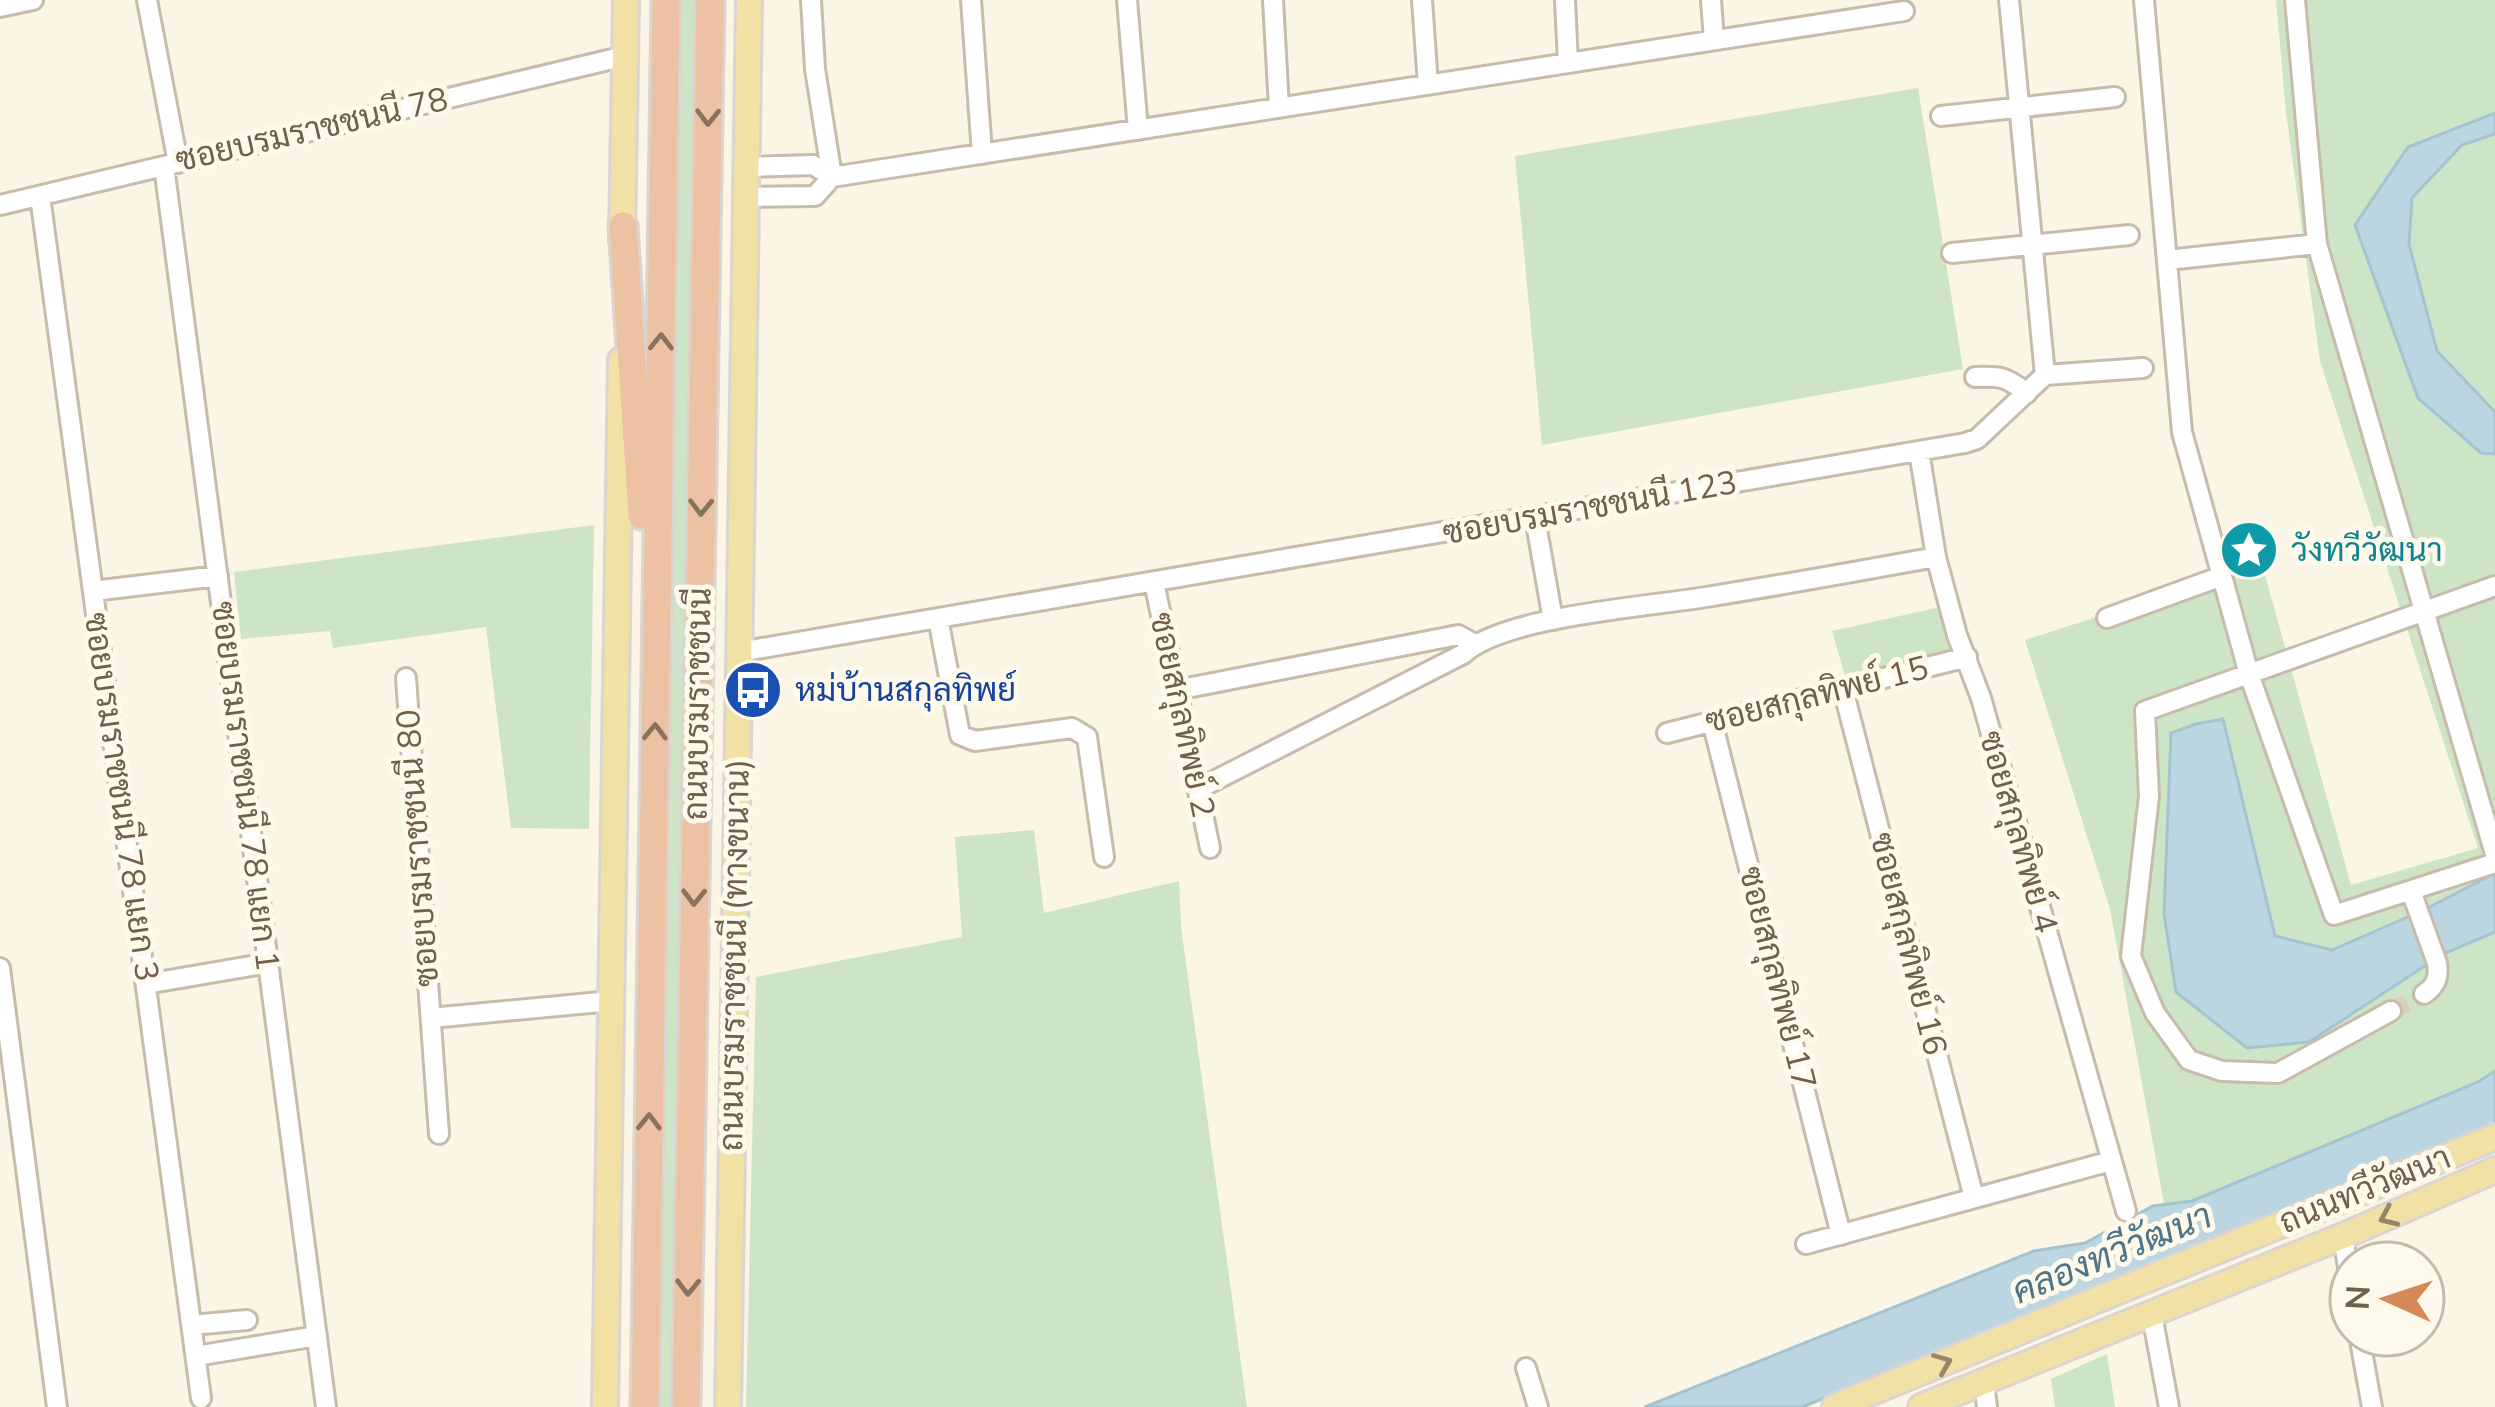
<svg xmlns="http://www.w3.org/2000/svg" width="2495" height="1407" viewBox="0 0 2495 1407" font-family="'Nunito Sans',Sarabun,sans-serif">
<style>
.green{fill:#cde5c6}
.water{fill:#bcd6e1;stroke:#a4c3d1;stroke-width:3}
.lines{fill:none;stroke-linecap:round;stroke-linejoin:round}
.minor-tunnel{stroke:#d8d0bf;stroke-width:18;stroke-dasharray:18 9;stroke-linecap:butt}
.minor-casing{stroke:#c7bcab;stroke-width:24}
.major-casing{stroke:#dad5d1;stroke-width:30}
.highway-casing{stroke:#dad5d1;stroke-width:33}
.minor{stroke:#fff;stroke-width:18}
.major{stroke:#f1e1a5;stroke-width:24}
.highway{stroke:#edc2a3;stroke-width:27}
.oneway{stroke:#89735e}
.oneway2{stroke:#978667}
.labels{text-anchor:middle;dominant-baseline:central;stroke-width:10;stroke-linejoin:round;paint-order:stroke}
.street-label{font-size:33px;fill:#705f4d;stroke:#fdf9eb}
.culture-label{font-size:33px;fill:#0d838f;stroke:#fdf9eb;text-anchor:start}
.transit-label{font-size:33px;fill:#164399;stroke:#fdf9eb;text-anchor:start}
.water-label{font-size:36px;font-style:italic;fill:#4d7487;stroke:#fdf9eb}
</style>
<rect width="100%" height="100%" fill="#faf5e5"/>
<!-- green -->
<path class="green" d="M676,0H695L671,1407H655Z
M2276,0H2495V1071L2478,1082L2192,1201L2164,1204L2110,909L2025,640L2262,564L2351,885L2478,848L2320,361L2286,113Z
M1918,88L1963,369L1542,445L1515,156Z
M594,525L589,829L511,828L486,627L333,648L330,631L241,639L234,572Z
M1945,606L1959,651L1846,679L1832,631Z
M1034,830L1044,913L1179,881L1181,927L1247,1407H746L756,977L962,937L955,837Z
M2107,1354L2115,1407H2055L2051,1379Z"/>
<!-- water -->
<path class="water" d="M2495,113V134L2462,145L2412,198L2409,244L2437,351L2495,412V454L2481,453L2418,398L2355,225L2408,147Z
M2223,719L2275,936L2332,950L2426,909L2495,873V932L2443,954L2309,1042L2247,1048L2176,992L2164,914L2171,733L2196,724Z
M2495,1071V1126L1858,1385L1802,1407H1645L2034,1251L2085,1243L2153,1206L2192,1201L2478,1082Z"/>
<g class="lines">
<!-- minor-tunnel -->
<path class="minor-tunnel" d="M2391,1011L2424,994"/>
<defs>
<path id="minor" d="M147,0L178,163
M811,0L815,69L832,177L1904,11
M971,0L982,154
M1127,0L1138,130
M1273,0L1279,108
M1422,0L1428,85
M1565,0L1568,63
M1711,0L1714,40
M2144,0L2182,432L2249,674L2334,915L2495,863
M2295,0L2317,244L2495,854
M0,7L33,0
M1941,116L2115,97
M164,166L326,1407
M40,196L201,1398
M746,197L815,196L832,177L813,165L746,167
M0,205L625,56
M1952,253L2129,235
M2167,260L2317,244
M2045,375L2143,368
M1975,377C2002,376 2006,377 2027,393
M1919,451L1936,557L1957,635L1981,698L2126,1211
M1535,518L1553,620
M1154,582L1210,848
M93,591L218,576
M938,618L960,735L975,741L1072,728L1087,737L1104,857
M2107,618L2222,576
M739,652L1965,443L1977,439L2045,375L2009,0
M406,678L439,1134
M1843,689L1974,1198
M1177,690L1458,635L1475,644
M1712,721L1841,1235
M1667,733L1967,657
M1198,789L1463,654C1505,616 1646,607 1706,597C1782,585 1859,571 1936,557
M2411,891L2437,963C2439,977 2437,985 2424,994
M0,968L57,1407
M146,984L268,963
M2391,1011L2278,1073L2222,1071L2189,1060L2155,1013L2131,956L2149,796L2145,711L2495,586
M431,1018L611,1001
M2343,1236L2351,1287
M1806,1244L2111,1161
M2152,1315L2169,1407
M192,1325L247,1320
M2359,1335L2372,1407
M196,1356L317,1336
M1526,1368L1538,1407
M1984,1382L1987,1407"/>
<path id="major" d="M622,241L626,0
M605,1407L621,360
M728,1407L749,0
M1835,1407L2495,1137
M1921,1407L2343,1236L2495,1170"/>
<path id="highway" d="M623,226L642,515
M645,1407L666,0
M686,1407L710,0"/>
</defs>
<!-- minor casing -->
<use href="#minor" class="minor-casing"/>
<!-- major casing -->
<use href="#major" class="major-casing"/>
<!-- highway casing -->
<use href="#highway" class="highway-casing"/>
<!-- minor -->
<use href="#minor" class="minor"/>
<!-- major -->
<use href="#major" class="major"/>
<!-- highway -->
<use href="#highway" class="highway"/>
</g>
<!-- one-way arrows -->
<defs><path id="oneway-chevron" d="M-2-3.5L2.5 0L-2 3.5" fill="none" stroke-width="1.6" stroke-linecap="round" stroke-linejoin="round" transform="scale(3)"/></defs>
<g class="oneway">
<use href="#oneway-chevron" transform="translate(708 117) rotate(91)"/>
<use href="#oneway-chevron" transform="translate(661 342) rotate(-89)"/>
<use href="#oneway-chevron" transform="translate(701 507) rotate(91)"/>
<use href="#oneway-chevron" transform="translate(655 732) rotate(-89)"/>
<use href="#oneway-chevron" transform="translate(694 897) rotate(91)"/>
<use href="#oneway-chevron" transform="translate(649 1122) rotate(-89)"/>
<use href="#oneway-chevron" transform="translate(688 1287) rotate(91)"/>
</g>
<g class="oneway2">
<use href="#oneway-chevron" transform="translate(2388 1217) rotate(156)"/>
<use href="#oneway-chevron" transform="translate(1943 1363) rotate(-22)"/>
</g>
<!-- icons -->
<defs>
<symbol id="sight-disc" viewBox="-11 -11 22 22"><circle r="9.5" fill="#0f9aa8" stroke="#fdf9eb"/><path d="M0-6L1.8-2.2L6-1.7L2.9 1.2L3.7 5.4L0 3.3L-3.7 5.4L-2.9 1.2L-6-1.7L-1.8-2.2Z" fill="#fff"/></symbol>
<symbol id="bus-disc" viewBox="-11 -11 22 22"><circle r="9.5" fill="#1a4fb4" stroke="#fdf9eb"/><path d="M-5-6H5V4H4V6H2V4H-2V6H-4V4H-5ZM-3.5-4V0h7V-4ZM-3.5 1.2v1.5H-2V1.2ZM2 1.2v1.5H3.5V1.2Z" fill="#fff"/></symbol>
</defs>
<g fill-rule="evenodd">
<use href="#sight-disc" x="2216" y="517" width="66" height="66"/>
<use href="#bus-disc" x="720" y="657" width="66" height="66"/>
</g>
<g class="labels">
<!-- street labels -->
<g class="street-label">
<text transform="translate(312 130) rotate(-13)">ซอยบรมราชชนนี 78</text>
<text transform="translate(1590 508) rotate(-10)">ซอยบรมราชชนนี 123</text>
<text transform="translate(1817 695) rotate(-14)">ซอยสกุลทิพย์ 15</text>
<text transform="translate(698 704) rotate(-89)">ถนนบรมราชชนนี</text>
<text transform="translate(1182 715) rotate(78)">ซอยสกุลทิพย์ 2</text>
<text transform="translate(245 786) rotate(83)">ซอยบรมราชชนนี 78 แยก 1</text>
<text transform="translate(121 797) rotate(82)">ซอยบรมราชชนนี 78 แยก 3</text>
<text transform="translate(2018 832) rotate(74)">ซอยสกุลทิพย์ 4</text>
<text transform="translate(418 848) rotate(-94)">ซอยบรมราชชนนี 80</text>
<text transform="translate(1908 944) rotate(76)">ซอยสกุลทิพย์ 16</text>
<text transform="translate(735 955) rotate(-89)">ถนนบรมราชชนนี (ทางขนาน)</text>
<text transform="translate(1777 978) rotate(76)">ซอยสกุลทิพย์ 17</text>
<text transform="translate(2365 1190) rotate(-22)">ถนนทวีวัฒนา</text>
</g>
<!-- culture labels -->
<g class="culture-label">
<text x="2291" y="550">วังทวีวัฒนา</text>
</g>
<!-- transit labels -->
<g class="transit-label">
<text x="795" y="690">หม่บ้านสกุลทิพย์</text>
</g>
<!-- water labels -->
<g class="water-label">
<text transform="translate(2112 1254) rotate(-22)">คลองทวีวัฒนา</text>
</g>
</g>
<!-- north arrow -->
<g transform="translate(2387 1299) rotate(273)"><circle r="57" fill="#fdf9eb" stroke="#c5bbac" stroke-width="3"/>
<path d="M0-9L21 45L0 30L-21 45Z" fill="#d68858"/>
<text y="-18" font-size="33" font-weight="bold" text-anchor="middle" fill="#705f4d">N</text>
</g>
</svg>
